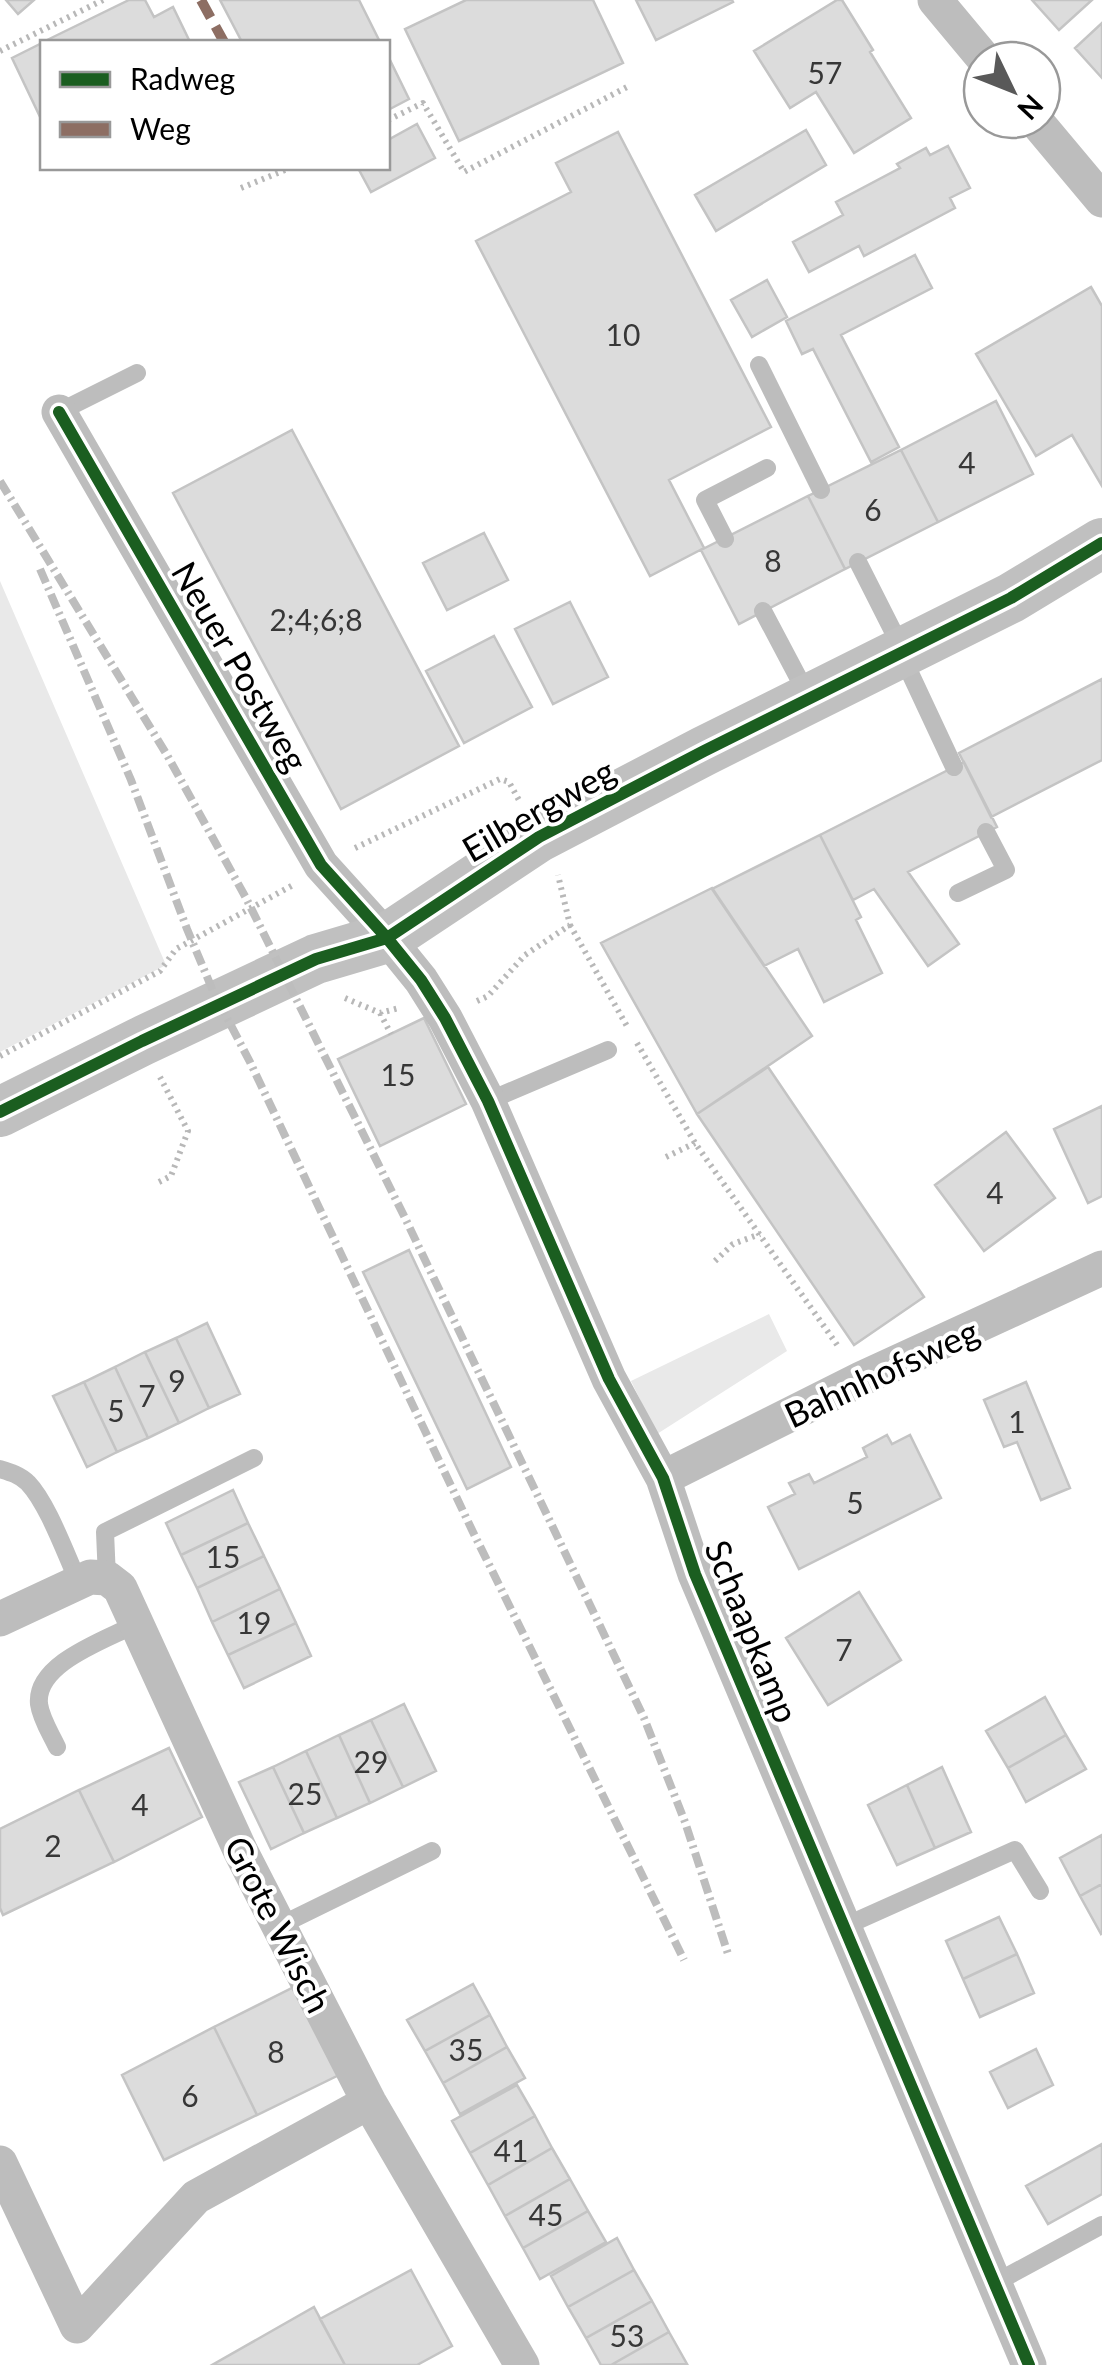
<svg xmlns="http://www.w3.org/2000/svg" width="1102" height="2365" viewBox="0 0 1102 2365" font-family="Lato,sans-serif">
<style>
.green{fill:#e9e9e9}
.building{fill:#dcdcdc;stroke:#c4c4c4;stroke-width:2.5}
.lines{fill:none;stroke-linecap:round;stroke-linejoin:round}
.path{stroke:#b8b8b8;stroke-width:6;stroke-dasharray:2.5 5;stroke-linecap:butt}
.lane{stroke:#bdbdbd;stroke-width:18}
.street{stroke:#bdbdbd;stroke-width:35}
.secondary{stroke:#c0c0c0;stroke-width:50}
.rail{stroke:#bdbdbd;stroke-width:8;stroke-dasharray:15 5 2.5 5;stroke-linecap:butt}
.quiet{stroke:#8d6e63;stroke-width:10;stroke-dasharray:20 10;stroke-linecap:butt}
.cycleway-casing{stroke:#fff;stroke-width:19}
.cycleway{stroke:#1b5e20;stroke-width:12}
.labels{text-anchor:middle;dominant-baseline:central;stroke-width:8;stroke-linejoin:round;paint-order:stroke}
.number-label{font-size:30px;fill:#373737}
.street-label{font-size:35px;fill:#000;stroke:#fff}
</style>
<rect width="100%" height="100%" fill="#fff"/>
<!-- green -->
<path class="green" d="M0,581L166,965L0,1052Z
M769,1314L787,1351L657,1434L631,1381Z"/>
<!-- building -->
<path class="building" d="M6,0H34L18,14Z
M129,0H145L154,17L173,7L190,42H43Z
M220,0H359L380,42H242Z
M466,0H593L623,63L459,141L405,29Z
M636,0H732L733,2L656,40Z
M837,0H842L873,50L870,52L911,118L854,153L816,92L790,108L754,51Z
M1032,0H1092L1059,30Z
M1102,23V78L1075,48Z
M42,43V121L12,58Z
M388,56L409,99L388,110Z
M417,124L435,158L371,192L358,168H388V140Z
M806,130L826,165L716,231L695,195Z
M618,132L771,427L669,480L704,548L650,576L476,241L571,192L556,163Z
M948,146L970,188L950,198L955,208L864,256L859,246L809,272L793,242L843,215L836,202L900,168L897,164L926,148L930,155Z
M915,255L932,288L841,335L899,447L871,462L813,349L802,354L786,321Z
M767,280L787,317L752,337L731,300Z
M1091,287L1102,306V486L1072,435L1036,456L976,354Z
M996,401L1033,474L938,522L901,450Z
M292,430L459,746L341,809L173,493Z
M901,450L938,522L845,569L808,496Z
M808,496L845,569L739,624L701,550Z
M484,533L508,580L447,610L423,563Z
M570,602L608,677L553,704L515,629Z
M494,636L532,707L464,743L426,671Z
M1102,679V760L991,817L959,753Z
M964,762L997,827L908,872L959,944L928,966L874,889L853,900L820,835Z
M820,835L861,917L856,920L882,973L824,1002L798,949L764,966L712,889Z
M712,888L812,1036L697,1114L601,943Z
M424,1018L466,1104L380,1146L338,1059Z
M768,1067L924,1297L854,1345L697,1114Z
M1102,1106V1196L1088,1203L1054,1129Z
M1006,1132L1055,1198L984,1251L935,1185Z
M409,1250L511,1467L467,1489L363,1272Z
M207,1323L240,1394L209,1408L176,1338Z
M176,1338L209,1408L179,1423L145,1352Z
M145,1352L179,1423L148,1438L115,1367Z
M115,1367L148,1438L117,1452L84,1382Z
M84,1382L117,1452L87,1467L53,1396Z
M1026,1382L1070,1488L1041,1500L1017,1442L1004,1447L984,1400Z
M887,1435L892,1444L910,1435L941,1498L799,1569L768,1507L795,1494L789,1483L809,1474L814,1483L867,1457L863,1448Z
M233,1490L248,1523L181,1555L166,1523Z
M248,1523L264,1556L197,1588L181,1555Z
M264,1556L280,1589L212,1622L197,1588Z
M280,1589L296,1623L228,1655L212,1622Z
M859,1592L901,1660L828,1705L786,1638Z
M296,1623L311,1656L244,1688L228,1655Z
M1045,1697L1066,1735L1008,1768L986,1731Z
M404,1704L436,1771L403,1787L371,1720Z
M371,1720L403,1787L370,1803L339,1735Z
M339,1735L370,1803L337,1818L306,1751Z
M1066,1735L1086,1769L1026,1802L1008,1768Z
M169,1748L202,1817L114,1862L79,1790Z
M306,1751L337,1818L304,1833L273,1767Z
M273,1767L304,1833L271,1849L239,1782Z
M942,1767L971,1832L935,1848L907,1785Z
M907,1785L935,1848L897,1865L868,1805Z
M79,1790L114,1862L3,1915L0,1908V1829Z
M1102,1835V1884L1080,1896L1060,1858Z
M1102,1884V1933L1101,1934L1080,1896Z
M999,1917L1017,1954L963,1979L946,1941Z
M1017,1954L1034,1993L980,2017L963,1979Z
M473,1984L490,2015L425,2051L407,2020Z
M296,1986L339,2075L257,2115L214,2027Z
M490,2015L507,2047L443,2083L425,2051Z
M214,2027L257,2115L164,2160L122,2075Z
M507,2047L525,2078L460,2114L443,2083Z
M1036,2049L1053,2085L1008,2108L990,2072Z
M517,2085L535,2116L470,2153L452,2121Z
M535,2116L552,2148L488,2185L470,2153Z
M1102,2144V2194L1048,2224L1026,2186Z
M552,2148L570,2179L505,2216L488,2185Z
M570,2179L588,2211L523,2248L505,2216Z
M588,2211L606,2242L540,2279L523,2248Z
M617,2238L634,2270L568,2307L551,2276Z
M411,2270L452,2346L417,2365H345L320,2319Z
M634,2270L652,2301L586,2338L568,2307Z
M652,2301L669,2332L611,2365H601L586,2338Z
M314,2307L345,2365H212Z
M669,2332L687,2364L611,2365Z"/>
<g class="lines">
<!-- path -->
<path class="path" d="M0,51L103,0
M388,120L423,103L464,172L629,86
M241,188L290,168
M355,848L500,779L509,782L520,802
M570,925L628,1028
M345,998L380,1013L399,1008
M477,1001L488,996L525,955L570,925L558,875
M380,1013L391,1034
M637,1043L695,1143L840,1349
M0,1056L160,971L176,949L293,885
M666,1157L695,1143
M159,1182L171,1176L188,1131L160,1077
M715,1261L733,1244L760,1234"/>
<!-- lane -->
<path class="lane" d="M759,365L821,490
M59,412L137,373
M725,539L705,500L767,468
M858,562L903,651
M763,611L809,698
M903,658L954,767
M958,893L1006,870L986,832
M488,1101L608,1050
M0,1469C10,1472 20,1475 28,1483C48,1504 66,1555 79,1583
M107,1578L105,1532L254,1458
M57,1747C51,1734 41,1719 39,1704C35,1663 106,1640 136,1624
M279,1926L432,1851
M843,1927L1015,1850L1040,1891
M995,2283L1102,2225"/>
<!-- street -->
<path class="street" d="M935,0L985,60
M1035,120L1102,200
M59,412L321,865L387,938L421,980L445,1018L488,1101L609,1379L663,1478L695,1574L1029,2365
M663,1478L861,1379L1102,1268
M0,1619L90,1577L107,1578L120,1588L241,1852L369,2102L522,2365
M0,2163L77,2326L196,2197L369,2102"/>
<!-- secondary -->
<path class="secondary" d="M0,1112L142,1041L316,959L387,938L539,837L704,751L1011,598L1102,543"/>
<!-- rail -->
<path class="rail" d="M0,481L167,755L246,898L405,1218L644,1718L685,1822L729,1957
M40,569L131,780L187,929L213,991L250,1062L472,1530L684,1960"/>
<!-- quiet -->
<path class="quiet" d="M201,0L224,42"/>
<defs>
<path id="cycleway" d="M59,412L321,865L387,938L421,980L445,1018L488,1101L609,1379L663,1478L695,1574L1029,2365
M0,1112L142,1041L316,959L387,938L539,837L704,751L1011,598L1102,543"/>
</defs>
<!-- cycleway casing -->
<use href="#cycleway" class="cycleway-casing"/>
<!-- cycleway -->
<use href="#cycleway" class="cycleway"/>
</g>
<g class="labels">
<!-- number labels -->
<g class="number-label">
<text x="825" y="72">57</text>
<text x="623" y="334">10</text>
<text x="967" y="462">4</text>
<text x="873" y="509">6</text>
<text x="773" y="560">8</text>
<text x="316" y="619">2;4;6;8</text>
<text x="398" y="1074">15</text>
<text x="995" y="1192">4</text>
<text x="177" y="1380">9</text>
<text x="147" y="1395">7</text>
<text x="116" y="1410">5</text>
<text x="1017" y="1421">1</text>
<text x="855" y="1502">5</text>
<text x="223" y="1556">15</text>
<text x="254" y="1622">19</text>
<text x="844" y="1649">7</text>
<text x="371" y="1761">29</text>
<text x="305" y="1793">25</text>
<text x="140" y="1804">4</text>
<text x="53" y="1845">2</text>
<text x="466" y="2049">35</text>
<text x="276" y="2051">8</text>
<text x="190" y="2095">6</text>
<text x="511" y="2150">41</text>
<text x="546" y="2214">45</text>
<text x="627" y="2335">53</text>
</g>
<!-- street labels -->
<g class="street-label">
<text transform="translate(241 666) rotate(60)">Neuer Postweg</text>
<text transform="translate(538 809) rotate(-30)">Eilbergweg</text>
<text transform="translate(881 1372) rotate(-25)">Bahnhofsweg</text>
<text transform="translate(753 1631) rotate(68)">Schaapkamp</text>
<text transform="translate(279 1924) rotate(63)">Grote Wisch</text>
</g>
</g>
<!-- legend -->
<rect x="40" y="40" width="350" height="130" fill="#ffffff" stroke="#999999" stroke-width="2.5"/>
<rect x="60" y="72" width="50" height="15" fill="#1b5e20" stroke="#999999" stroke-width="2.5"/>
<text x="130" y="90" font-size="30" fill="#000000">Radweg</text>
<rect x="60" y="122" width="50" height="15" fill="#8d6e63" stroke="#999999" stroke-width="2.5"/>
<text x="130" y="140" font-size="30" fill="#000000">Weg</text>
<!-- north arrow -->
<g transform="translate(1012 90) rotate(133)"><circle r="48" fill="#ffffff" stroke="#999999" stroke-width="2.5"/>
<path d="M0-8L18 38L0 25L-18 38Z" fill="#595959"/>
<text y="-15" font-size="28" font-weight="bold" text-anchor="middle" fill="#000000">N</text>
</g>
</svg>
